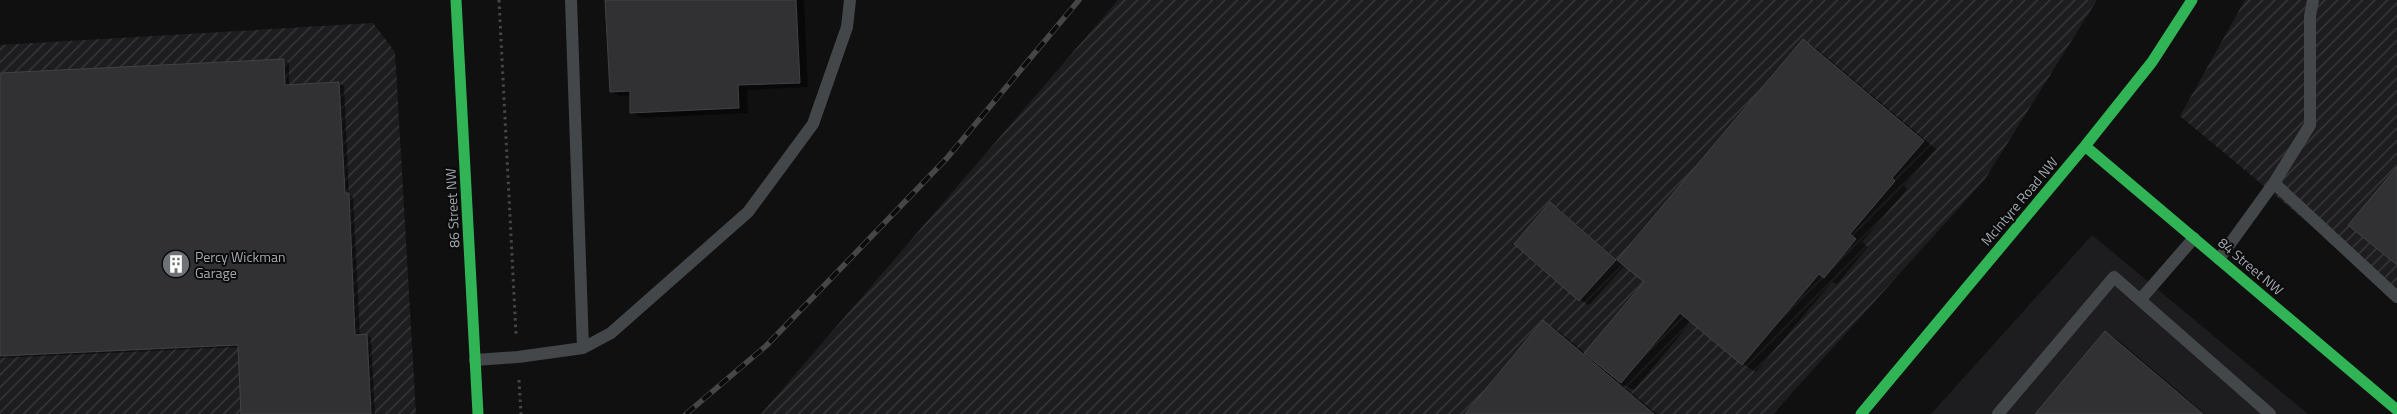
<svg xmlns="http://www.w3.org/2000/svg" width="2397" height="414" viewBox="0 0 2397 414" font-family="'Titillium Web',sans-serif">
<style>
.built{fill:#1d1d1f}
.industrial{fill:url(#industrial-furrows)}
.shadow{fill:#0007}
.building{fill:#313133;stroke:#404244}
.lines{fill:none;stroke-linecap:round;stroke-linejoin:round}
.path{stroke:#46474a;stroke-width:3;stroke-dasharray:2.5 4;stroke-linecap:butt}
.lane{stroke:#444749;stroke-width:12}
.fast{stroke:#30b455;stroke-width:11}
.rail-casing{stroke:#454648;stroke-width:5.5}
.rail{stroke:#0b0b0c;stroke-width:4;stroke-dasharray:11;stroke-linecap:butt}
.labels{text-anchor:middle;dominant-baseline:central;stroke-width:4;stroke-linejoin:round;paint-order:stroke}
.street-label{font-size:14px;fill:#a2a9b0;stroke:#0b0b0c}
.poi-label{font-size:14px;fill:#a2a9b0;stroke:#0b0b0c;text-anchor:start}
</style>
<defs>
<pattern id="industrial-furrows" width="10" height="10" patternUnits="userSpaceOnUse" patternTransform="scale(1.25)"><rect width="10" height="10" fill="#1d1d1f"/><path d="M-1 1l2-2M0 10L10 0M9 11l2-2" fill="none" stroke="#3b3b3d"/></pattern>
</defs>
<rect width="100%" height="100%" fill="#101011"/>
<!-- built -->
<path class="built" d="M2092,235L2308,414H1931Z"/>
<!-- industrial -->
<path class="industrial" d="M1118,0H2097L1985,179L1773,414H761Z
M2245,0H2397V297L2180,116Z
M373,23L395,52L416,414H0V45Z"/>
<!-- shadow -->
<path class="shadow" d="M607,0H804L808,87L747,90L748,113L641,118L632,112L631,95L620,96L611,91Z
M1803,41L1816,48L1936,149L1904,186L1907,189L1862,242L1868,247L1837,284L1832,282L1756,372L1743,364L1692,321L1634,390L1621,384L1657,414H1466L1544,322L1556,329L1585,353L1645,282L1625,265L1589,305L1580,300L1515,244L1551,204L1559,209L1618,261Z
M284,61L289,63V86L339,83L344,86L349,195L353,197L360,336L367,335L371,338L375,414H242L239,347L0,358V74Z
M2105,333L2118,340L2205,414H2037Z"/>
<!-- building -->
<path class="building" d="M605,0H796L800,83L738,85L739,108L630,113V91L610,92Z
M1803,39L1924,141L1892,178L1895,181L1850,234L1856,239L1824,278L1819,274L1742,365L1680,313L1621,383L1584,353L1644,282L1617,260Z
M284,59L285,85L339,82L345,193H349L355,335L367,334L371,414H241L238,345L0,356V73Z
M2397,167V265L2348,225Z
M1550,202L1616,260L1579,301L1514,244Z
M1543,320L1654,414H1465Z
M2105,331L2203,414H2035Z"/>
<g class="lines">
<!-- path -->
<path class="path" d="M499,0L516,334
M519,380L521,414"/>
<!-- lane -->
<path class="lane" d="M571,0L583,348
M2274,183L2397,297
M2219,259L2274,183L2310,125V16L2313,0
M2140,300L2194,238
M475,360L518,357L583,348L611,333L748,212L813,124L847,27L850,0
M1998,414L2114,277L2270,414"/>
<!-- fast -->
<path class="fast" d="M456,0L478,414
M2085,146L2397,410
M1861,414L2085,146L2152,62L2192,0"/>
<defs>
<path id="rail" d="M686,414L766,346L947,158L1079,0"/>
</defs>
<!-- rail casing -->
<use href="#rail" class="rail-casing"/>
<!-- rail -->
<use href="#rail" class="rail"/>
</g>
<!-- icons -->
<defs>
<symbol id="building-disc" viewBox="-11 -11 22 22"><circle r="9.5" fill="#6f7378" stroke="#0b0b0c"/><path d="M-4-6H4V6H1V3H-1V6H-4ZM-2.5-4.3h1.7v1.8h-1.7ZM.8-4.3h1.7v1.8H.8ZM-2.5-1h1.7V.8h-1.7ZM.8-1h1.7V.8H.8Z" fill="#fff"/></symbol>
</defs>
<g fill-rule="evenodd">
<use href="#building-disc" x="160" y="248" width="32" height="32"/>
</g>
<g class="labels">
<!-- street labels -->
<g class="street-label">
<text transform="translate(2019 201) rotate(-50)">McIntyre Road NW</text>
<text transform="translate(452 208) rotate(-93)">86 Street NW</text>
<text transform="translate(2251 266) rotate(40)">84 Street NW</text>
</g>
<!-- poi labels -->
<g class="poi-label">
<text x="195" y="256">Percy Wickman<tspan x="195" dy="16">Garage</tspan></text>
</g>
</g>
</svg>
